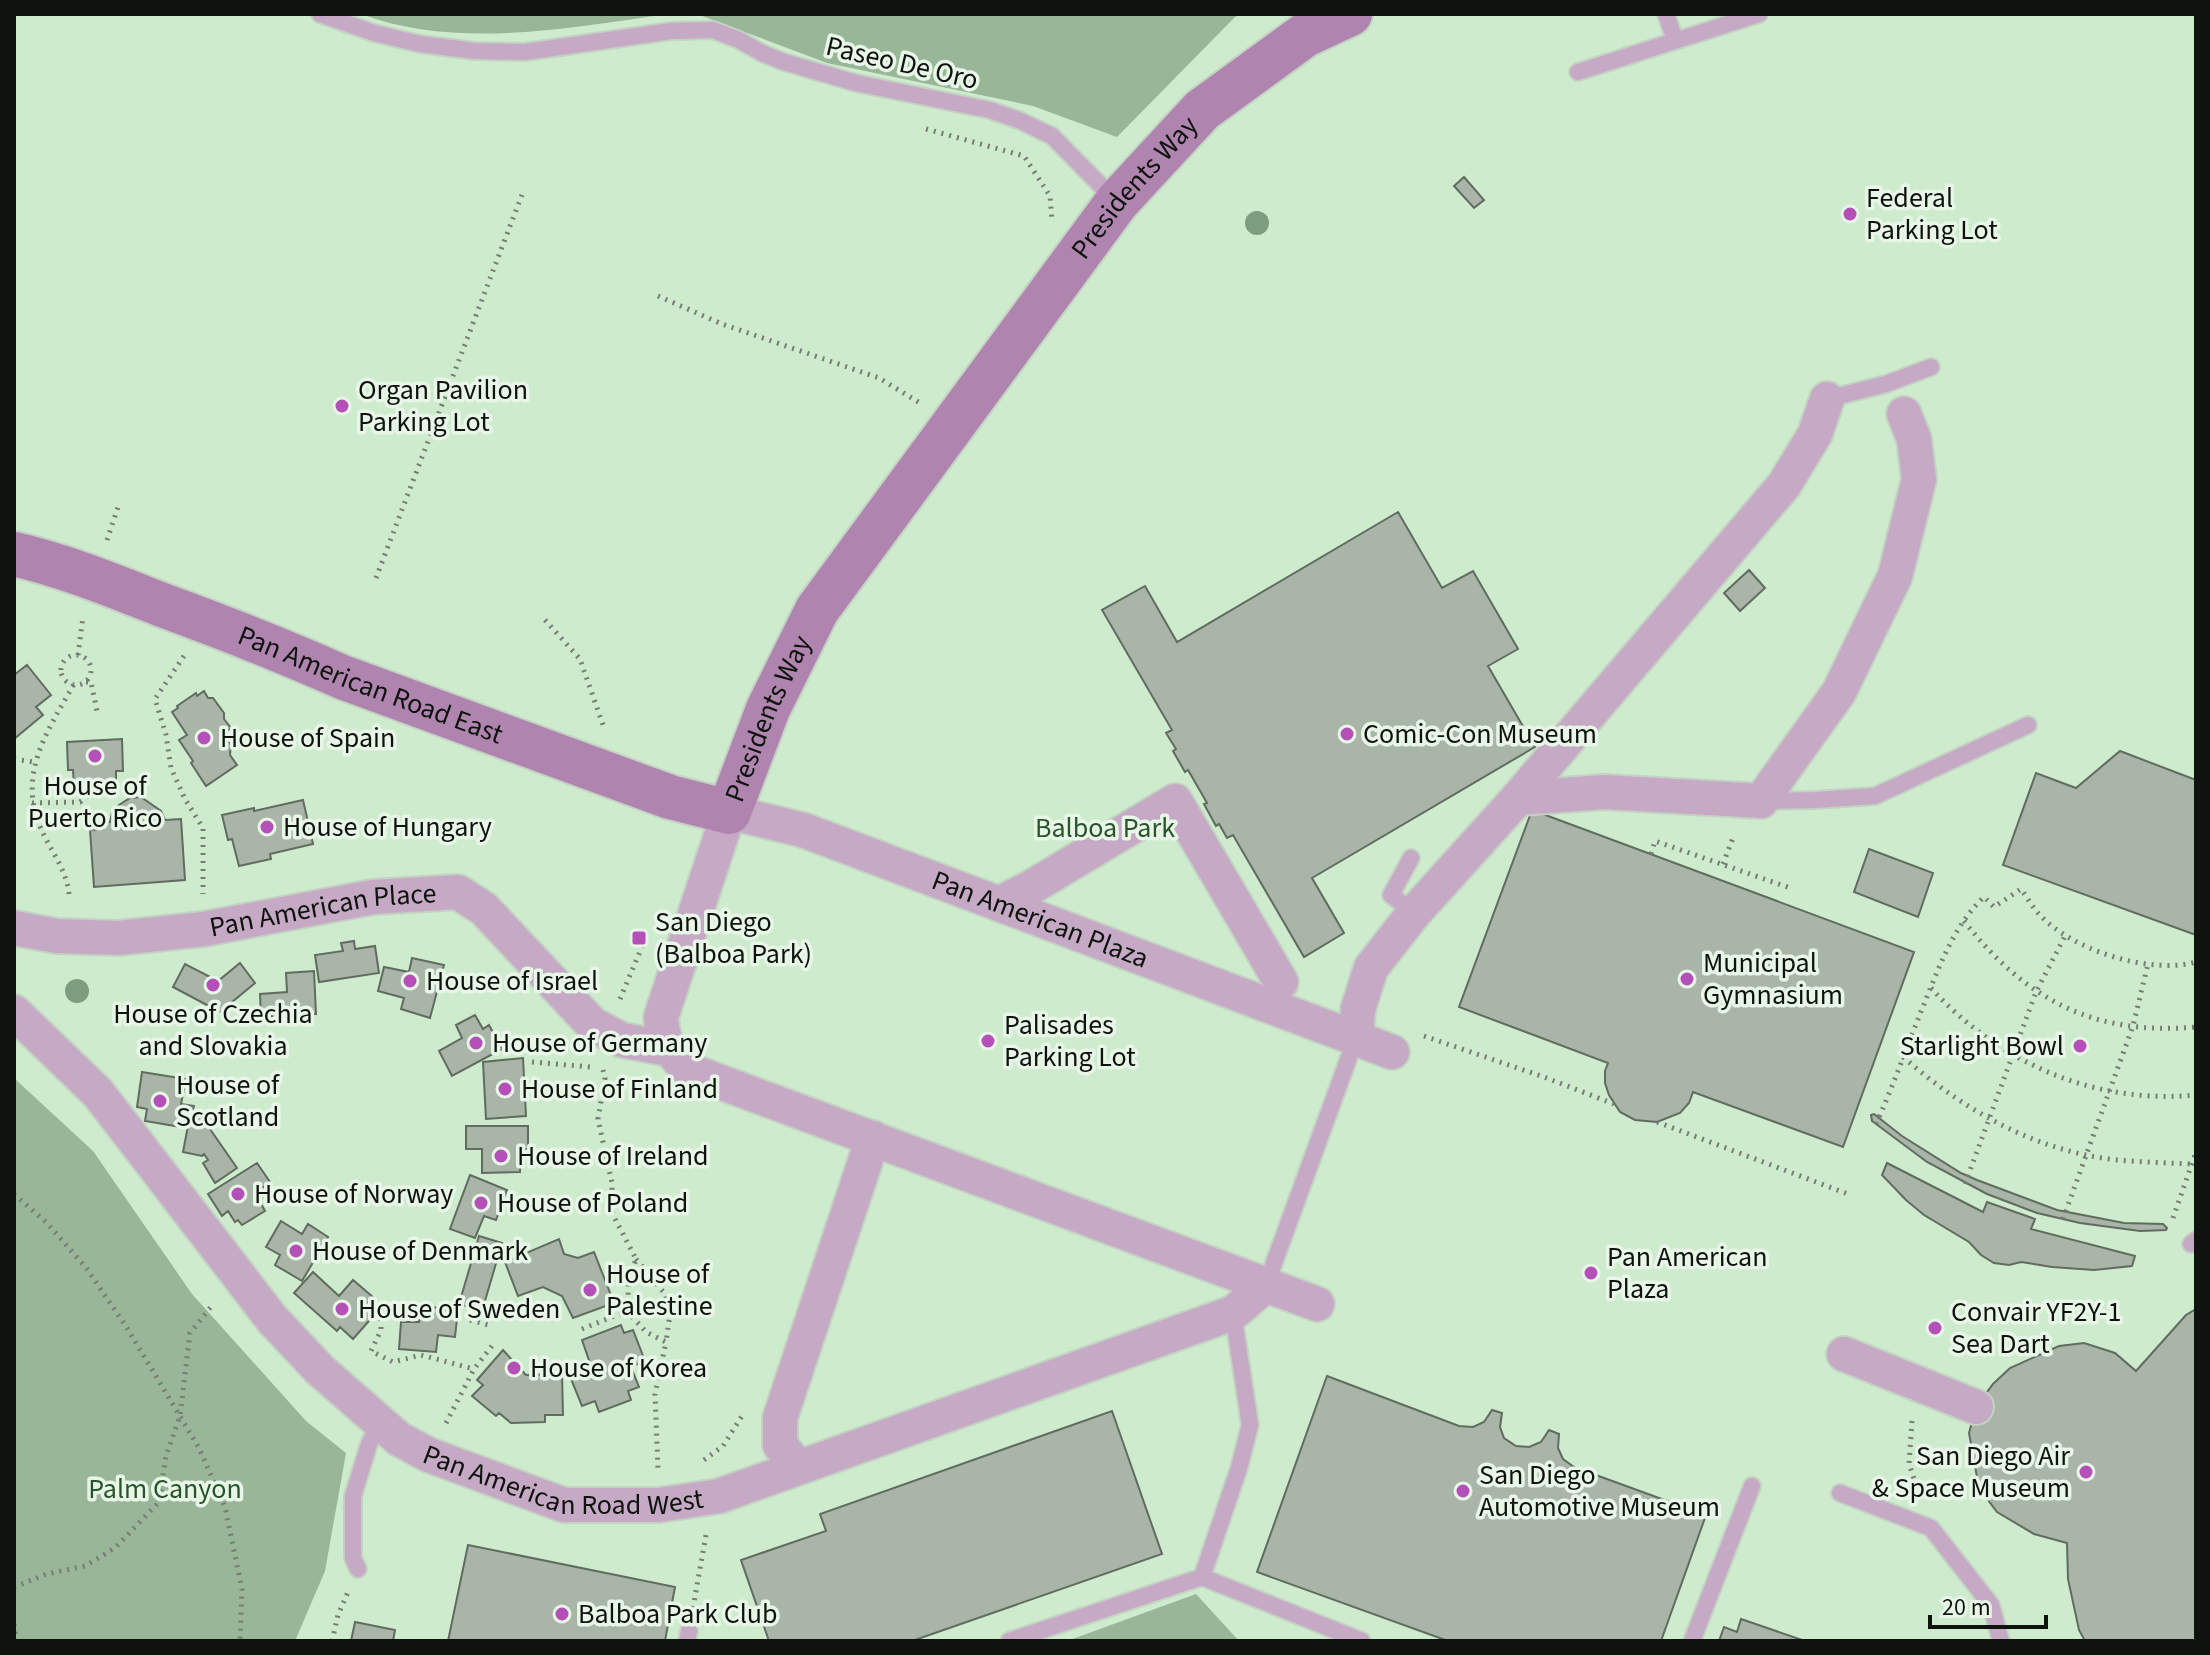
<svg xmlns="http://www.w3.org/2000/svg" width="2210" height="1655" viewBox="0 0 2210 1655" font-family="'Source Sans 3',sans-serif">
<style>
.green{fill:#ceebcd}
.forest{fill:#99b699}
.building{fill:#a8b5a7;stroke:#606c60;stroke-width:2}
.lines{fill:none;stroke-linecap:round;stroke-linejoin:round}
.lane-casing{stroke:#c4d2c4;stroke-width:20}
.street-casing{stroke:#c4d2c4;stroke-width:38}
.secondary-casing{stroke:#c4d2c4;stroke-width:48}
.path{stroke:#747e74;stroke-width:5;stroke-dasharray:2 6;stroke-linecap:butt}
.lane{stroke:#c5a9c5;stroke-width:16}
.street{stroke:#c5a9c5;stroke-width:34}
.secondary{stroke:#af85af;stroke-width:44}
.tree{fill:#7e9c7f}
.poi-dot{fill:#b450b7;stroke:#e7f6e7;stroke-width:3}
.labels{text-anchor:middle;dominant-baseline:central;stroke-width:7;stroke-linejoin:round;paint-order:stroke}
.street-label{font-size:28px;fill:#0e130e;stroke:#e7f6e7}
.poi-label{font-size:28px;fill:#0e130e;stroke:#e7f6e7;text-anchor:start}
.park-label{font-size:28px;fill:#29532a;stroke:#e7f6e7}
</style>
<rect width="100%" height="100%" fill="#e7f6e7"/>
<!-- green -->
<path class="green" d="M14,14H2196V1641H14Z"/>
<!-- forest -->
<path class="forest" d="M361,14H668C569,28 457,50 361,14Z
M697,14H1242L1235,17L1117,137L1033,106L827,63Z
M14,1078L93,1151L192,1294L306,1421L346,1453L325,1571L295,1641H14Z
M1196,1594L1239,1641H1067Z"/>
<!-- building -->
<path class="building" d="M1464,177L1484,200L1474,208L1454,186Z
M1398,512L1442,588L1473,571L1518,649L1488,666L1535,747L1312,878L1344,933L1304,957L1233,835L1227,838L1219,824L1216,826L1204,804L1207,803L1188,770L1185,772L1173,751L1176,749L1166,733L1172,730L1102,610L1145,586L1177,642Z
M1749,570L1765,588L1740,611L1724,593Z
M27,665L51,695L36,707L43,715L14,739V675Z
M204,691L208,698H213L224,713V719L231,728L223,734L231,745L230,755L237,765L206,786L191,763L193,761L179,740L187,735L172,712L178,708L177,706L196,693L197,696Z
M122,739L123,771H116V785L74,787L73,770H68L67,742Z
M2120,751L2196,780V935L2003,865L2036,773L2076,788Z
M141,797L161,811L165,820L181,819L185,880L94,887L90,830L103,829L102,823L110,822L112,813L119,805L130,798Z
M303,800L313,844L270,854L271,859L239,866L232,839L228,840L222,815L254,808V811Z
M1532,810L1914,952L1843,1147L1693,1092L1689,1103L1680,1113L1657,1122L1635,1120L1620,1112L1609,1095L1605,1083V1071L1608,1063L1459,1007Z
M1869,849L1933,873L1918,917L1854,892Z
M354,941L355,949L375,946L379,973L319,982L315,955L343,951L341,943Z
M412,958L444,965L430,1018L401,1009L404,998L378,991L384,967L409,972Z
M240,963L255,983L220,1012L173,987L185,964L218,981Z
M314,971L316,1014L261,1017L260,994L287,992L286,973Z
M475,1015L483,1029L489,1025L502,1049L452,1076L439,1051L462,1038L456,1025Z
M523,1058L526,1116L486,1119L483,1062Z
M142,1072L186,1079L181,1104L194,1106L187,1128L145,1121L147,1109L137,1107Z
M191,1110L213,1114L210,1129L237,1168L215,1183L203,1163L208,1160L204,1154L202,1156L183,1152Z
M1874,1114L1902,1136L1961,1173L1977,1180L2057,1210L2124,1223L2163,1224L2167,1228L2166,1230L2140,1231L2080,1223L2037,1213L1987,1194L1927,1162L1872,1121L1871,1115Z
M466,1126H528V1149H520V1172L482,1173V1149H466Z
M257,1163L270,1182L263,1187L267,1194L259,1200L265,1211L242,1225L238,1220L235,1222L228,1211L222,1216L208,1194Z
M1887,1163L1983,1212L1987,1202L2035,1219L2031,1229L2135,1256L2132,1266L2094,1270L2052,1267L2021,1262L2009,1265L1994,1263L1981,1255L1969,1242L1924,1215L1906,1200L1882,1175Z
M470,1175L507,1190L496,1220L484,1216L475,1238L450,1229Z
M281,1221L302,1234L308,1224L328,1237L302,1281L275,1265L280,1255L266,1247Z
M479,1236L502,1243L482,1311L459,1304Z
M559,1239L564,1254L578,1258L594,1252L614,1303L573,1318L562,1296L543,1287L518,1296L505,1262Z
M313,1272L339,1296L353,1280L374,1298L367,1304L376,1313L353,1339L340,1327L337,1331L294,1293Z
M421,1306L458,1310L455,1337L438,1335L436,1352L399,1349L401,1322H419Z
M2196,1309V1641H2085L2079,1630L2068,1579L2067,1543L2034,1534L1997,1512L1979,1488L1969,1433L1976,1407L1993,1384L2010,1368L2059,1346L2084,1343L2115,1353L2136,1371L2186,1315Z
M621,1325L624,1333L633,1330L645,1361L631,1367L639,1387L628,1391L631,1400L599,1412L595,1401L582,1406L569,1374L591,1366L582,1340Z
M503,1350L526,1375L562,1374L563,1415H545V1422L511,1423L499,1413L496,1416L472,1396L483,1385L477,1380Z
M1327,1376L1459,1426L1473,1427L1484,1422L1492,1410L1502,1413L1500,1427L1504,1438L1516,1446L1529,1447L1541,1442L1549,1430L1559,1434L1558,1448L1563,1459L1574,1467L1706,1515L1661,1641H1448L1257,1572Z
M1112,1411L1162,1554L912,1641H769L741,1560L826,1531L820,1514Z
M468,1545L675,1587L665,1641H448Z
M1741,1619L1802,1640L1801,1641H1719L1724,1627L1737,1632Z
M355,1622L395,1630L393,1641H351Z"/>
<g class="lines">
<defs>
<path id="lane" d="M320,14L374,33L420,44L475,51L525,52L671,31L713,30L739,40L762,53L784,62L856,83L990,110L1021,121L1052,136L1115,200
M1666,14L1675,40
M1578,72L1759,14
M1827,399L1886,384L1931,367
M1762,801L1815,800L1875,796L2028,725
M1411,858L1391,895L1414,913
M2191,1244L2196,1240
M1266,1285L1356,1038
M1840,1493L1931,1528L1991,1605L2001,1641
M358,1569L353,1558V1496L369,1444L380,1422
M1202,1577L1362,1641
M687,1641L689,1631
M1009,1641L1202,1577L1239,1468L1250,1425L1233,1313
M1692,1641L1752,1486"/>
<g id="street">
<path d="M1518,798L1605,792L1761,801L1839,692L1895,576L1919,479L1914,439L1904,414"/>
<path d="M999,904L1030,888L1175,801L1281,982"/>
<path id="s1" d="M14,928L57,936L118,938L204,929L373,897L458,892L484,909L592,1024L622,1040L669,1049"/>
<path id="s2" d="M14,1012L98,1093L272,1319L320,1370L399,1439L429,1455L564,1505H659L719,1496L1233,1313L1266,1285"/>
<path d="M1356,1038L1358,1009L1371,968L1414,913L1518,798L1784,485L1815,434L1827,399"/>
<path id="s3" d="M1317,1304L688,1070C671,1051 662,1044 661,1017L729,812L803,830L1392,1052"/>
<path d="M1844,1354L1976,1407"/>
<path d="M798,1467L780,1445V1418L873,1138"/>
</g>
<g id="secondary">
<path id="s4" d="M14,554C66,566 116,587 165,606C225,628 284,651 342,677L670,797L729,812L768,709L817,610L1117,202L1202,110L1305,35L1350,14"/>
</g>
</defs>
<!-- lane casing -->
<use href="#lane" class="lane-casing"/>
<!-- street casing -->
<use href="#street" class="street-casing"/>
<!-- secondary casing -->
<use href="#secondary" class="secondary-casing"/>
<!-- path -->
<path class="path" d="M926,129L1024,156L1050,196L1052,221
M658,296L722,324L879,378L920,403
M107,540L119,504
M376,578L523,192
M545,620L580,659L603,725
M78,655L83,617
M61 670a15 15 0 1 1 30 0a15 15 0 1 1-30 0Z
M184,656L155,699L166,735L171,768L185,799L203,828V894
M86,682H91L97,711
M14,759L34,762
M32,803L80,802L88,796L90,786
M1651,854L1655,841L1793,889
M1723,864L1734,835
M69,894C67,871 51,851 42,831C16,775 47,732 74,684
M1964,921C2026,1000 2094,1036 2196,1027
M1931,988C1998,1062 2094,1105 2196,1095
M620,999L644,942
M1424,1036L1544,1077L1614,1104
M1903,1057C1965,1111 2035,1151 2117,1160C2142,1162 2167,1163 2192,1164
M532,1062L591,1067
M603,1070L605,1078L598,1119L612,1183V1213L636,1259L629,1281L627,1311
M1657,1122L1848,1194
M1876,1124C1893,1086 1907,1047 1922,1009C1938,970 1953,926 1984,897L1994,907L2021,889C2027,897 2032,907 2039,914C2071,950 2150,975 2196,962
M1965,1184L2036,992L2065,936
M14,1194L47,1223L87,1269L127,1328L199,1448L225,1507L242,1589L240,1641
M2173,1218L2196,1152
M2063,1219L2133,1026L2148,964
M636,1259L665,1294L670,1314L666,1342
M381,1319V1330L371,1351L393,1362L421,1355L474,1369
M470,1320L492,1326
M582,1329L627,1311L646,1332L666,1342L655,1394L658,1469
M1912,1421L1909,1464L1919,1493
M446,1423L474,1369L495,1342
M704,1460L723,1446L742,1416
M14,1587L47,1574L85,1566L115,1548L159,1502L166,1456L180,1416L190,1333L214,1303
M693,1608L706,1535
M14,1624L17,1641
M332,1641L338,1615L348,1592"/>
<!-- lane -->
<use href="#lane" class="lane"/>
<!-- street -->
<use href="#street" class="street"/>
<!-- secondary -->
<use href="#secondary" class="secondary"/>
</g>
<!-- trees -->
<g class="tree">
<circle cx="1257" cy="223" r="12"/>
<circle cx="77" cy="991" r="12"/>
</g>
<!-- markers -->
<g class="poi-dot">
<circle cx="1850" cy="214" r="8"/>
<circle cx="342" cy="406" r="8"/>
<circle cx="1347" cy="734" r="8"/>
<circle cx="204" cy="738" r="8"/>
<circle cx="95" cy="756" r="8"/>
<circle cx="267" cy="827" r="8"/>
<rect x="631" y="930" width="16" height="16" rx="4"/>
<circle cx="1687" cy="979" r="8"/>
<circle cx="410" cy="981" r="8"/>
<circle cx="213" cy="985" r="8"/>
<circle cx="988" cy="1041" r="8"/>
<circle cx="476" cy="1043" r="8"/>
<circle cx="2080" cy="1046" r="8"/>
<circle cx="505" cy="1089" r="8"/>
<circle cx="160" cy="1101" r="8"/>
<circle cx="501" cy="1156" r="8"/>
<circle cx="238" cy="1194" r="8"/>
<circle cx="481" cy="1203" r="8"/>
<circle cx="296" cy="1251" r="8"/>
<circle cx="1591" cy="1273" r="8"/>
<circle cx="590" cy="1290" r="8"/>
<circle cx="342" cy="1309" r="8"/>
<circle cx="1935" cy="1328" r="8"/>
<circle cx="514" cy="1368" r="8"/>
<circle cx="2086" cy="1472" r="8"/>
<circle cx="1463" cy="1491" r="8"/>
<circle cx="562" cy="1614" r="8"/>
</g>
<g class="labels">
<!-- street labels -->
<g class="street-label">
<text transform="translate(902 63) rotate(13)">Paseo De Oro</text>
<text stroke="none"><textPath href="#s4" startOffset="1510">Presidents Way</textPath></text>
<text stroke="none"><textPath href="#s4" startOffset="380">Pan American Road East</textPath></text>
<text stroke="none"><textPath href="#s4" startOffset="862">Presidents Way</textPath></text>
<text stroke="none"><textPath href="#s1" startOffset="312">Pan American Place</textPath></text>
<text stroke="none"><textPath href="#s3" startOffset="1278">Pan American Plaza</textPath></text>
<text stroke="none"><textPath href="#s2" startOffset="750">Pan American Road West</textPath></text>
</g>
<!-- poi labels -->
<g class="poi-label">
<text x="1866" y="198">Federal<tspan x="1866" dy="32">Parking Lot</tspan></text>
<text x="358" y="390">Organ Pavilion<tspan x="358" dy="32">Parking Lot</tspan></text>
<text x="1363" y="734">Comic-Con Museum</text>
<text x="220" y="738">House of Spain</text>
<text x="95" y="786" text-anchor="middle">House of<tspan x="95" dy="32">Puerto Rico</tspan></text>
<text x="283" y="827">House of Hungary</text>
<text x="655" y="922">San Diego<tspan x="655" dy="32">(Balboa Park)</tspan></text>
<text x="1703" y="963">Municipal<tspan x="1703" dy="32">Gymnasium</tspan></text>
<text x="426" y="981">House of Israel</text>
<text x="213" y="1014" text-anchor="middle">House of Czechia<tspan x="213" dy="32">and Slovakia</tspan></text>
<text x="1004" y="1025">Palisades<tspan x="1004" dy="32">Parking Lot</tspan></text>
<text x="492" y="1043">House of Germany</text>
<text x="2064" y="1046" text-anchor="end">Starlight Bowl</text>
<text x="176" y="1085">House of<tspan x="176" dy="32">Scotland</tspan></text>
<text x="521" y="1089">House of Finland</text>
<text x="517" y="1156">House of Ireland</text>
<text x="254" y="1194">House of Norway</text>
<text x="497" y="1203">House of Poland</text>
<text x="312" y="1251">House of Denmark</text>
<text x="1607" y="1257">Pan American<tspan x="1607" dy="32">Plaza</tspan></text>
<text x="606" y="1274">House of<tspan x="606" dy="32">Palestine</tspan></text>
<text x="358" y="1309">House of Sweden</text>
<text x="1951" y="1312">Convair YF2Y-1<tspan x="1951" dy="32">Sea Dart</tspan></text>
<text x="530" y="1368">House of Korea</text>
<text x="2070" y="1456" text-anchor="end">San Diego Air<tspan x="2070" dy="32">&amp; Space Museum</tspan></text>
<text x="1479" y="1475">San Diego<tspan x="1479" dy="32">Automotive Museum</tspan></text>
<text x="578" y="1614">Balboa Park Club</text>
</g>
<!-- park labels -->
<g class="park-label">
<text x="1105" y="828">Balboa Park</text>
<text x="165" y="1489">Palm Canyon</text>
</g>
</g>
<!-- border -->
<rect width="2210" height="1655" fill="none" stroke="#0e130e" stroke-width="32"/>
<!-- scale -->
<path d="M1930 1615v12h116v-12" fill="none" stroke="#0e130e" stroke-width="4"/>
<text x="1942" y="1615" font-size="24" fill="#0e130e" stroke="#e7f6e7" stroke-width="6" paint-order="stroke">20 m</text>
</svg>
